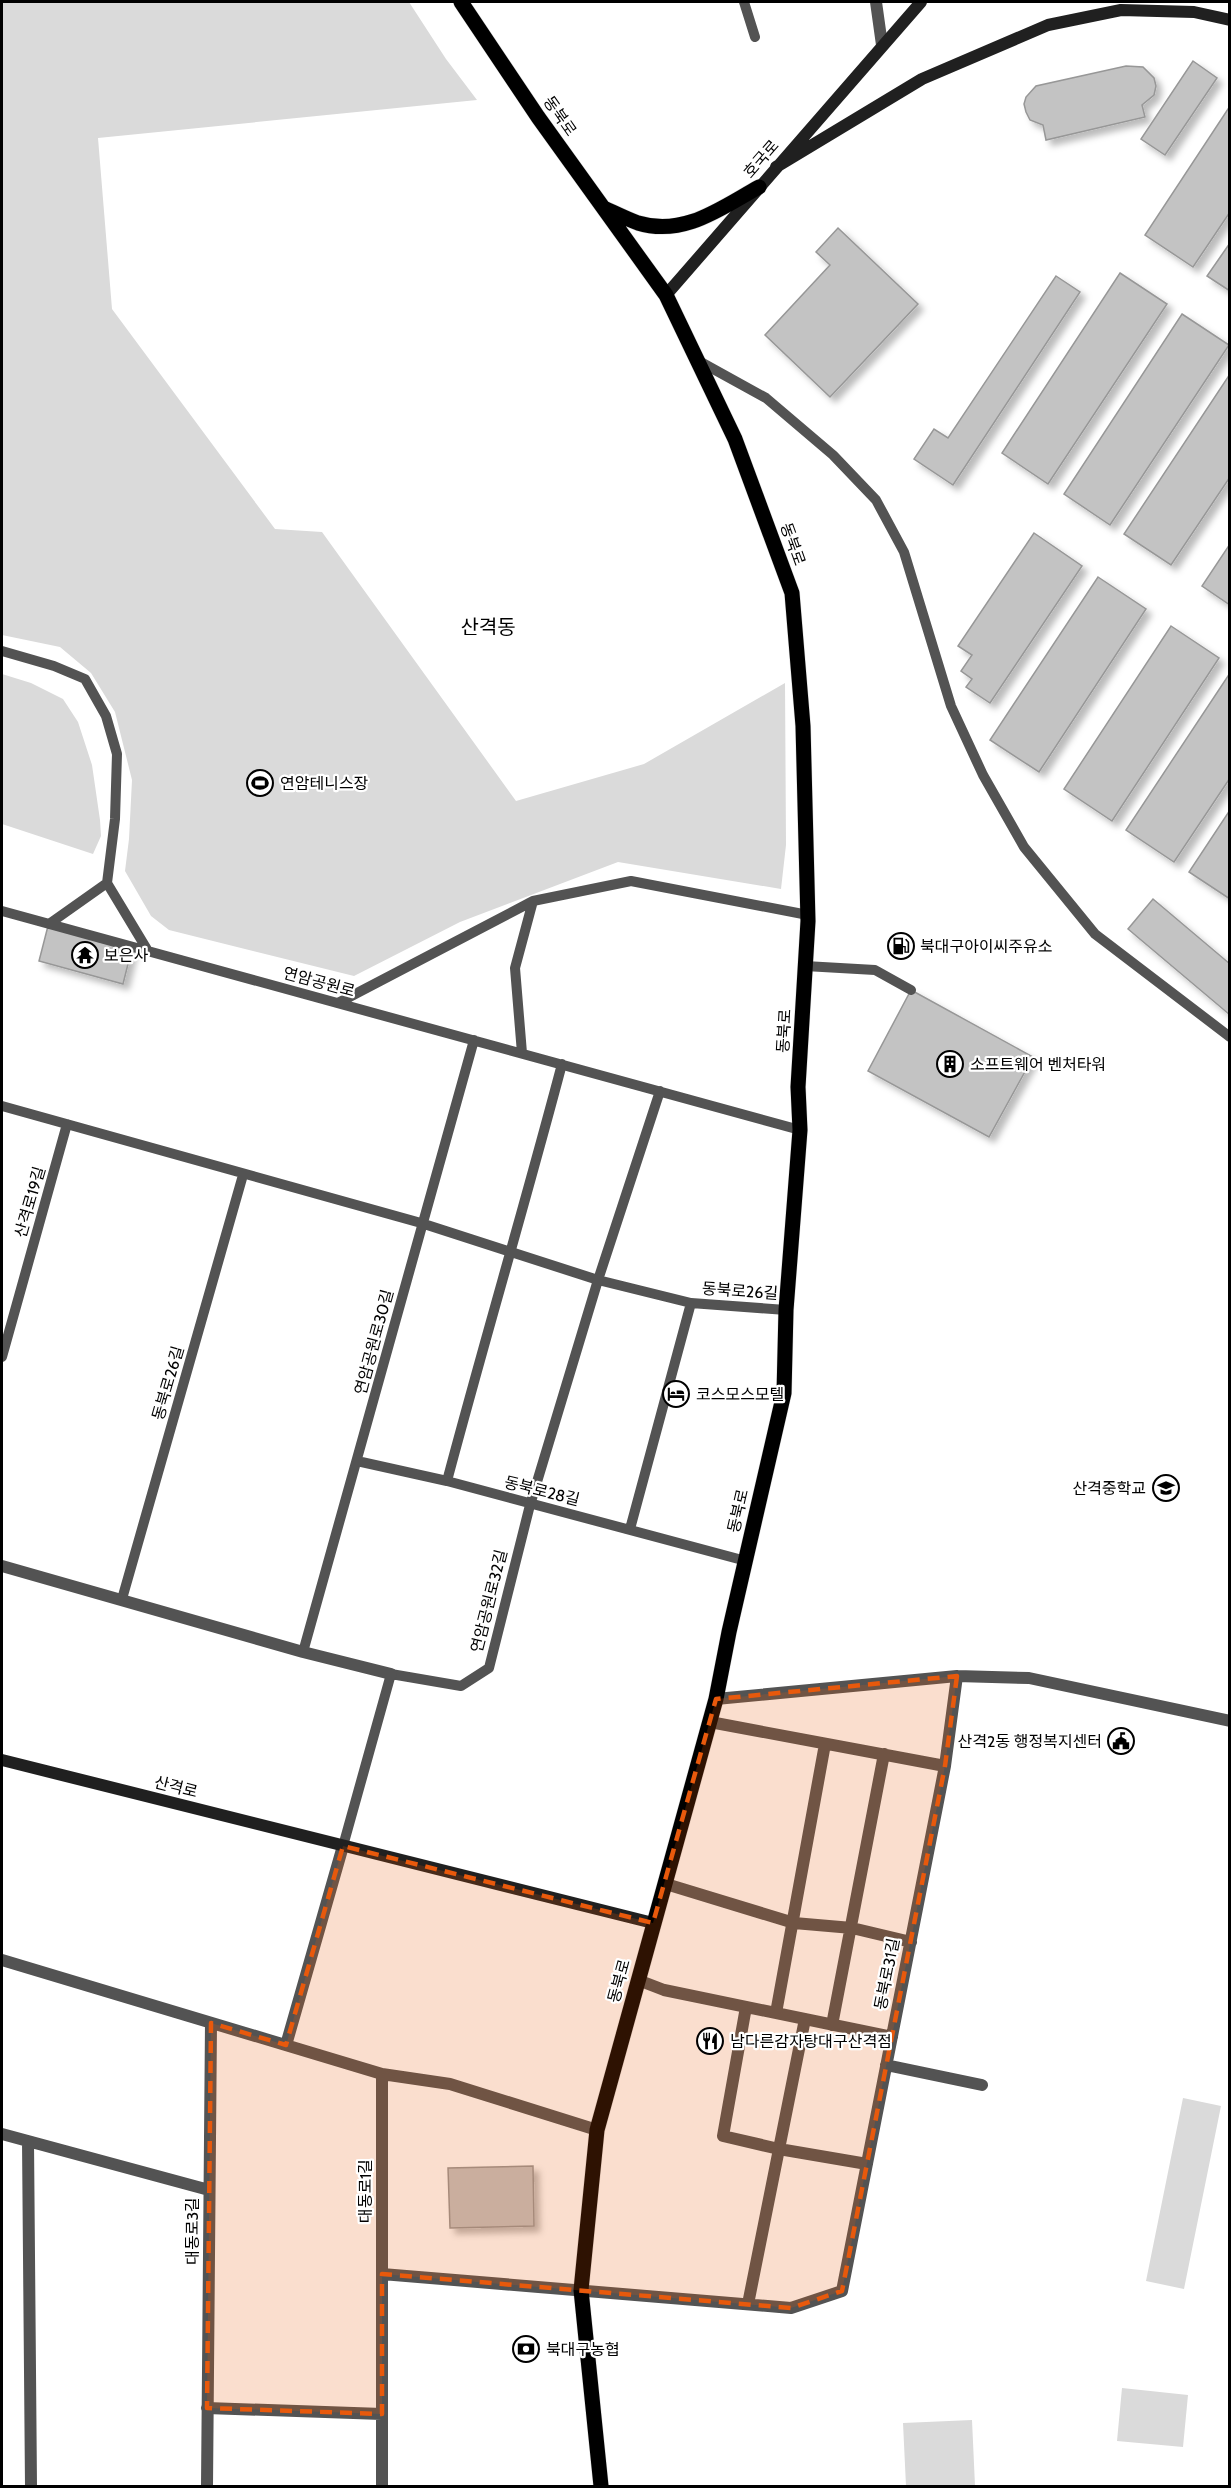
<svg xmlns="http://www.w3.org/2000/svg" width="1231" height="2488" viewBox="0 0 1231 2488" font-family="Cabin,'Noto Sans KR',sans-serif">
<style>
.green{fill:#dadada}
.building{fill:#c3c3c3;stroke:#979797;stroke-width:1.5;filter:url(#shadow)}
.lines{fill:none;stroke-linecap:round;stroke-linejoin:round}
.primary-casing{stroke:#dbdbdb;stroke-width:16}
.lane{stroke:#535353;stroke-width:10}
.street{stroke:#535353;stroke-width:12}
.secondary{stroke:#202020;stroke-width:12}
.primary{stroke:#000;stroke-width:15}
.marked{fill:#e8590c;fill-opacity:0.2;stroke:#e8590c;stroke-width:4.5;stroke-dasharray:12 8;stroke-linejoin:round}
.labels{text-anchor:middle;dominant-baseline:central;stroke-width:4.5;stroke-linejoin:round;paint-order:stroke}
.street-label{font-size:16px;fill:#000;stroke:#fff}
.poi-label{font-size:16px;fill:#000;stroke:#fff;text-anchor:start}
.quarter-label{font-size:20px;fill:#000;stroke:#fff}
</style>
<defs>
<filter id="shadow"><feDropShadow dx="5.5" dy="5.5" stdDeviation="3" flood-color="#0004"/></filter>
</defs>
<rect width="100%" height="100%" fill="#fff"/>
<!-- green -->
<path class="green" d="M2,2H409L446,59L477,100L98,138L112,309L275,529L322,532L516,801L644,764L785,683L786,845L781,889L618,862L460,922L354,976L169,930L151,916L125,871L129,839L132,780L115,712L91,673L60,647L2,635Z
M2,674L31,683L63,699L78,722L92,765L100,820L101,836L93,854L2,824Z
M1183,2098L1221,2106L1184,2289L1146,2281Z
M1122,2388L1188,2395L1183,2447L1117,2441Z
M972,2420L975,2486H906L903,2423Z"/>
<!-- building -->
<path class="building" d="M1193,61L1217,78L1165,155L1141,139Z
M1126,66L1143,67L1154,78L1156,86L1154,95L1142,105L1145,117L1046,140L1043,125L1030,120L1026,112L1024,104L1026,97L1036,86Z
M1230,106V212L1193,267L1145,235Z
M838,228L918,304L830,397L765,335L830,265L816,252Z
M1230,243V291L1207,276Z
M1120,273L1167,304L1048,484L1002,453Z
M1056,276L1080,292L953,485L914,459L934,429L948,438Z
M1182,314L1229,345L1110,525L1064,494Z
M1230,374V477L1171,565L1124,534Z
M1034,533L1082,566L990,703L966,687L972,679L961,671L972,655L958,646Z
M1230,544V605L1202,586Z
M1098,577L1146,609L1039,772L990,740Z
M1171,626L1219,658L1112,821L1064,789Z
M1230,673V778L1174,862L1126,830Z
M1230,810V899L1189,872Z
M1153,899L1230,964V1015L1128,929Z
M48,926L132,948L123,984L39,961Z
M911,990L1033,1057L989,1137L868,1071Z
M533,2166L534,2226L450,2228L448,2168Z"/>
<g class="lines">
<defs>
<path id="primary" d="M461,2L538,117L666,295L735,439L792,593L803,726L808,921L798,1087L800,1130L786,1310L784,1393L729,1632L716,1699L597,2130L581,2290L601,2486
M604,208C615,213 627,219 638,223C684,237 721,208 759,187"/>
</defs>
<!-- primary casing -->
<use href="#primary" class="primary-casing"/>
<!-- lane -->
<path class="lane" d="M744,2L755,37
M697,360L766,398L833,455L876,500L904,552L951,706L983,775L1024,847L1095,934L1230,1037
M2,651L54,666L85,679L106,716L117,754L115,819L107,883
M2,911L800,1130
M49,924L107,883L148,951
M805,966L875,970L911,990
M338,1003L533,901L631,881L808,915
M522,1053L515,968L533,901
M2,1106L421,1223L598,1280L691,1303L786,1310
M2,1357L67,1124
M357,1461L447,1481L746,1561
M447,1481C484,1342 525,1204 562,1064
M630,1529L691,1303
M122,1599L243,1175
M303,1652L474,1040
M343,1846L391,1674L461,1686L489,1668L530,1505L598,1280L660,1091"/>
<!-- street -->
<path class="street" d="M876,2L882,45
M2,1566L303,1652L391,1674
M716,1699L957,1676L1029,1678L1230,1721
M710,1722L945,1766
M666,1884L794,1923L852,1928L911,1942
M2,1960L382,2074L450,2084L597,2130
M638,1980L664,1990L892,2037
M746,2007L723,2136L779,2149L867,2164
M776,2013L825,1744
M832,2025L884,1754
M286,2045L343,1846
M886,2065L982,2085
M382,2074V2486
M2,2134L209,2190
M28,2141L31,2486
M382,2274L791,2308L842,2291L945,1766L957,1676
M748,2304L805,2019
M207,2408L382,2414
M207,2486L211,2023"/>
<!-- secondary -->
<path class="secondary" d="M776,167L922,79L1048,25L1121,10L1194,12L1230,20
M666,295L921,2
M2,1760L653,1923"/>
<!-- primary -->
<use href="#primary" class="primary"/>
</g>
<!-- marked area -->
<path class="marked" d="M957,1676L945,1766L842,2291L791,2308L382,2274V2414L207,2408L211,2023L286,2045L343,1846L653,1923L716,1699Z"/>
<!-- icons -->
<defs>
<symbol id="stadium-ring" viewBox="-11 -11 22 22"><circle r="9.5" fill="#fff" stroke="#000" stroke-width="1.5"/><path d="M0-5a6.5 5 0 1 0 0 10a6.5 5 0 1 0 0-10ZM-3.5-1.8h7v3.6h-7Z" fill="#000"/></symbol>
<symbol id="fuel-ring" viewBox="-11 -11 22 22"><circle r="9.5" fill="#fff" stroke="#000" stroke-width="1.5"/><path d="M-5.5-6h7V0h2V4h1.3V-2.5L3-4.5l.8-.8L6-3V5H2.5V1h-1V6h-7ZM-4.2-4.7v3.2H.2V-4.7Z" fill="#000"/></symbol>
<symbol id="temple-ring" viewBox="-11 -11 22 22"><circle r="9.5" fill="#fff" stroke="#000" stroke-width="1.5"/><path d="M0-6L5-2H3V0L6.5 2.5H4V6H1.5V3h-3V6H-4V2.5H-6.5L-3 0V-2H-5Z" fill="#000"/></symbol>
<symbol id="building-ring" viewBox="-11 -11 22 22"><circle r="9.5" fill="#fff" stroke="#000" stroke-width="1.5"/><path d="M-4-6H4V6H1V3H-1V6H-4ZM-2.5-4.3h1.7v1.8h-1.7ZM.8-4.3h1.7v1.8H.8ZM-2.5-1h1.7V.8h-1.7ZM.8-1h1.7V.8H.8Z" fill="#000"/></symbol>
<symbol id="hotel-ring" viewBox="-11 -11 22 22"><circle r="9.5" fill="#fff" stroke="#000" stroke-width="1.5"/><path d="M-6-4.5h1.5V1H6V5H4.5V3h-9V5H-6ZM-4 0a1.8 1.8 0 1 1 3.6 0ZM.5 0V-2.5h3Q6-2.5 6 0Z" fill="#000"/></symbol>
<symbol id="school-ring" viewBox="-11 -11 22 22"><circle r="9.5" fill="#fff" stroke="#000" stroke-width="1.5"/><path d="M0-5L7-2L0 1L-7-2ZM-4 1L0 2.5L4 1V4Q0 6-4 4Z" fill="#000"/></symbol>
<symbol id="civic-ring" viewBox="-11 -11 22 22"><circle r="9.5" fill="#fff" stroke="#000" stroke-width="1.5"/><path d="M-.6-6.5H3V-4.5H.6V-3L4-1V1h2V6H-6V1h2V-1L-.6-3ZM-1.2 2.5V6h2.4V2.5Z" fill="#000"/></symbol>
<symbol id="restaurant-ring" viewBox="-11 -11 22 22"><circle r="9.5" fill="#fff" stroke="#000" stroke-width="1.5"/><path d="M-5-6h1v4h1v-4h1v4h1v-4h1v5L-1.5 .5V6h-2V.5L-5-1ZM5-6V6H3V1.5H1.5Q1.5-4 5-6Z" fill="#000"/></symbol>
<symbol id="bank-ring" viewBox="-11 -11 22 22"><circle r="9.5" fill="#fff" stroke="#000" stroke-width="1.5"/><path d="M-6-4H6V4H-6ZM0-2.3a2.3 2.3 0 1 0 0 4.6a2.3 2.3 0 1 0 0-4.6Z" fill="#000"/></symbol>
</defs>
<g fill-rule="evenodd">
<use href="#stadium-ring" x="245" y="768" width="30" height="30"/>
<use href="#fuel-ring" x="886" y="931" width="30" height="30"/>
<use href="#temple-ring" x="70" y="940" width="30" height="30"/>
<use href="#building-ring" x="935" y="1049" width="30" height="30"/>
<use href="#hotel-ring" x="661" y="1379" width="30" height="30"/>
<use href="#school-ring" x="1151" y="1473" width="30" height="30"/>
<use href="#civic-ring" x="1106" y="1726" width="30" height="30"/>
<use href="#restaurant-ring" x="695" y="2026" width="30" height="30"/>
<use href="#bank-ring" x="511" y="2334" width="30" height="30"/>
</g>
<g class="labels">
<!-- street labels -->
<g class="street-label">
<text transform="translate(560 116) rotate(55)">동북로</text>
<text transform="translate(761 159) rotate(-49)">호국로</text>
<text transform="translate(793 544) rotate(70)">동북로</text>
<text transform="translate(319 982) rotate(15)">연암공원로</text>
<text transform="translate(784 1031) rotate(-87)">동북로</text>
<text transform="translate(30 1202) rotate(-74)">산격로19길</text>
<text transform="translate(740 1291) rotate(4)">동북로26길</text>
<text transform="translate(374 1342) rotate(-75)">연암공원로30길</text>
<text transform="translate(168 1383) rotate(-74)">동북로26길</text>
<text transform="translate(542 1491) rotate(14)">동북로28길</text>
<text transform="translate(738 1511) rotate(-77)">동북로</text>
<text transform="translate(489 1601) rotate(-76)">연암공원로32길</text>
<text transform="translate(176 1787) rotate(14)">산격로</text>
<text transform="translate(887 1974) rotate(-79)">동북로31길</text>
<text transform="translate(619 1981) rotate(-75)">동북로</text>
<text transform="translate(365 2191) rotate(-90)">대동로1길</text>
<text transform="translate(192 2231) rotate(-90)">대동로3길</text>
</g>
<!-- poi labels -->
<g class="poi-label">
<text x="280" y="783">연암테니스장</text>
<text x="920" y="946">북대구아이씨주유소</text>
<text x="104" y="955">보은사</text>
<text x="970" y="1064">소프트웨어 벤처타워</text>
<text x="696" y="1394">코스모스모텔</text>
<text x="1146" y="1488" text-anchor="end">산격중학교</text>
<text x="1102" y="1741" text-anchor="end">산격2동 행정복지센터</text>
<text x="730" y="2041">남다른감자탕대구산격점</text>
<text x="546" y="2349">북대구농협</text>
</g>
<!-- quarter labels -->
<g class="quarter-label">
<text x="488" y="627">산격동</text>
</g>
</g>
<!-- border -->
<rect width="1231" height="2488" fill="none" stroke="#000000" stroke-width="6"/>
</svg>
